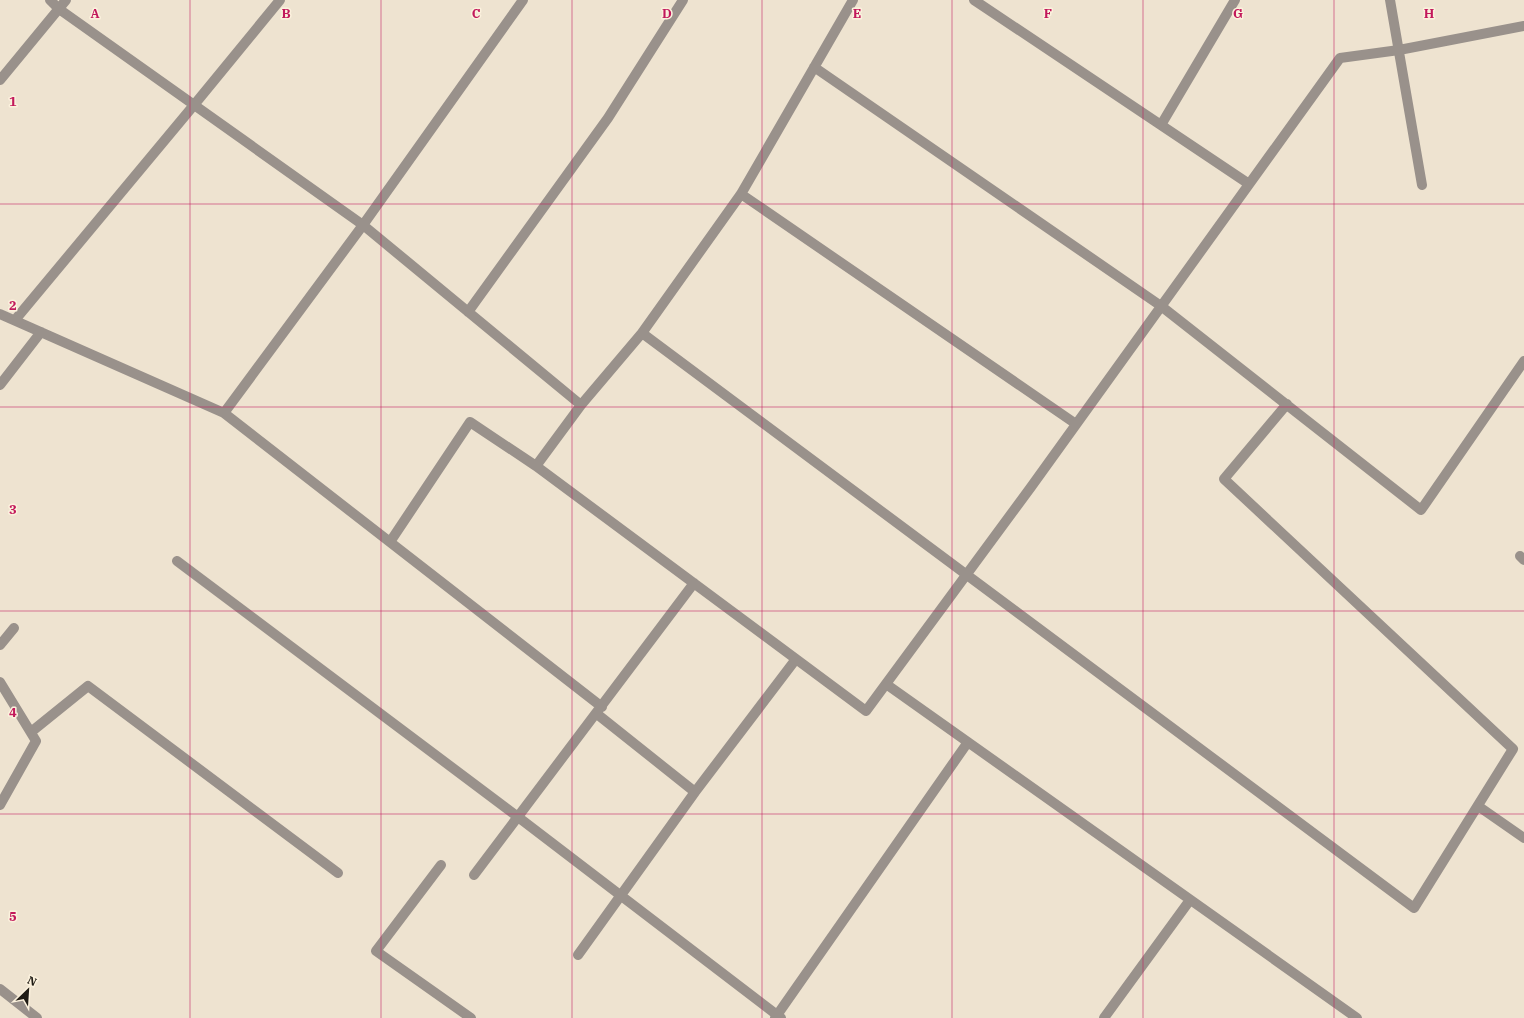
<svg xmlns="http://www.w3.org/2000/svg" width="1524" height="1018" viewBox="0 0 1524 1018" font-family="'IBM Plex Serif',serif">
<style>
.lines{fill:none;stroke-linecap:round;stroke-linejoin:round}
.street{stroke:#99918b;stroke-width:10}
.grid{fill:none;stroke:#c2185b;stroke-width:1;stroke-opacity:0.55}
.grid-label{font-size:13px;text-anchor:middle;font-weight:bold;fill:#c2185b;stroke:#fbf1dd;stroke-width:3;stroke-linejoin:round;paint-order:stroke}
</style>
<rect width="100%" height="100%" fill="#eee3d0"/>
<g class="lines">
<!-- street -->
<path class="street" d="M50,0L59,9L363,225L581,405
M974,0L1249,184
M1390,0L1422,185
M814,67L1161,306L1421,510L1524,361
M0,80L66,0
M1161,125L1235,0
M741,194L1076,424
M468,312L608,118L683,0
M0,314L224,413L602,707
M15,320L194,105L280,0
M642,333L1414,908L1513,749L1224,479L1287,404
M0,385L41,332
M224,413L363,225L523,0
M536,466L581,405L642,333L741,194L853,0
M390,542L470,422L536,466L866,711L1031,487L1340,58L1399,50L1524,26
M1520,556L1524,560
M177,561L518,817L781,1018
M0,645L14,628
M0,682L36,741L0,805
M886,684L1357,1018
M597,714L695,792
M31,732L88,686L338,873
M1478,806L1524,838
M441,865L376,951L471,1018
M474,875L694,583
M578,955L695,792L796,659
M0,989L37,1018
M775,1018L968,742
M1104,1018L1190,900"/>
</g>
<!-- grid -->
<path class="grid" d="M190,0V1018M381,0V1018M572,0V1018M762,0V1018M952,0V1018M1143,0V1018M1334,0V1018M0,204H1524M0,407H1524M0,611H1524M0,814H1524"/>
<g class="grid-label">
<text x="95" y="18">A</text>
<text x="286" y="18">B</text>
<text x="476" y="18">C</text>
<text x="667" y="18">D</text>
<text x="857" y="18">E</text>
<text x="1048" y="18">F</text>
<text x="1238" y="18">G</text>
<text x="1429" y="18">H</text>
<text x="13" y="106">1</text>
<text x="13" y="310">2</text>
<text x="13" y="514">3</text>
<text x="13" y="717">4</text>
<text x="13" y="921">5</text>
</g>
<!-- north arrow -->
<g transform="translate(28 990) rotate(25)" stroke="#fbf1dd" stroke-width="3" paint-order="stroke">
<path d="M0-3L7 15L0 10L-7 15Z" fill="#1f1b14"/>
<text y="-6" font-size="11" font-weight="bold" text-anchor="middle" fill="#1f1b14">N</text>
</g>
</svg>
